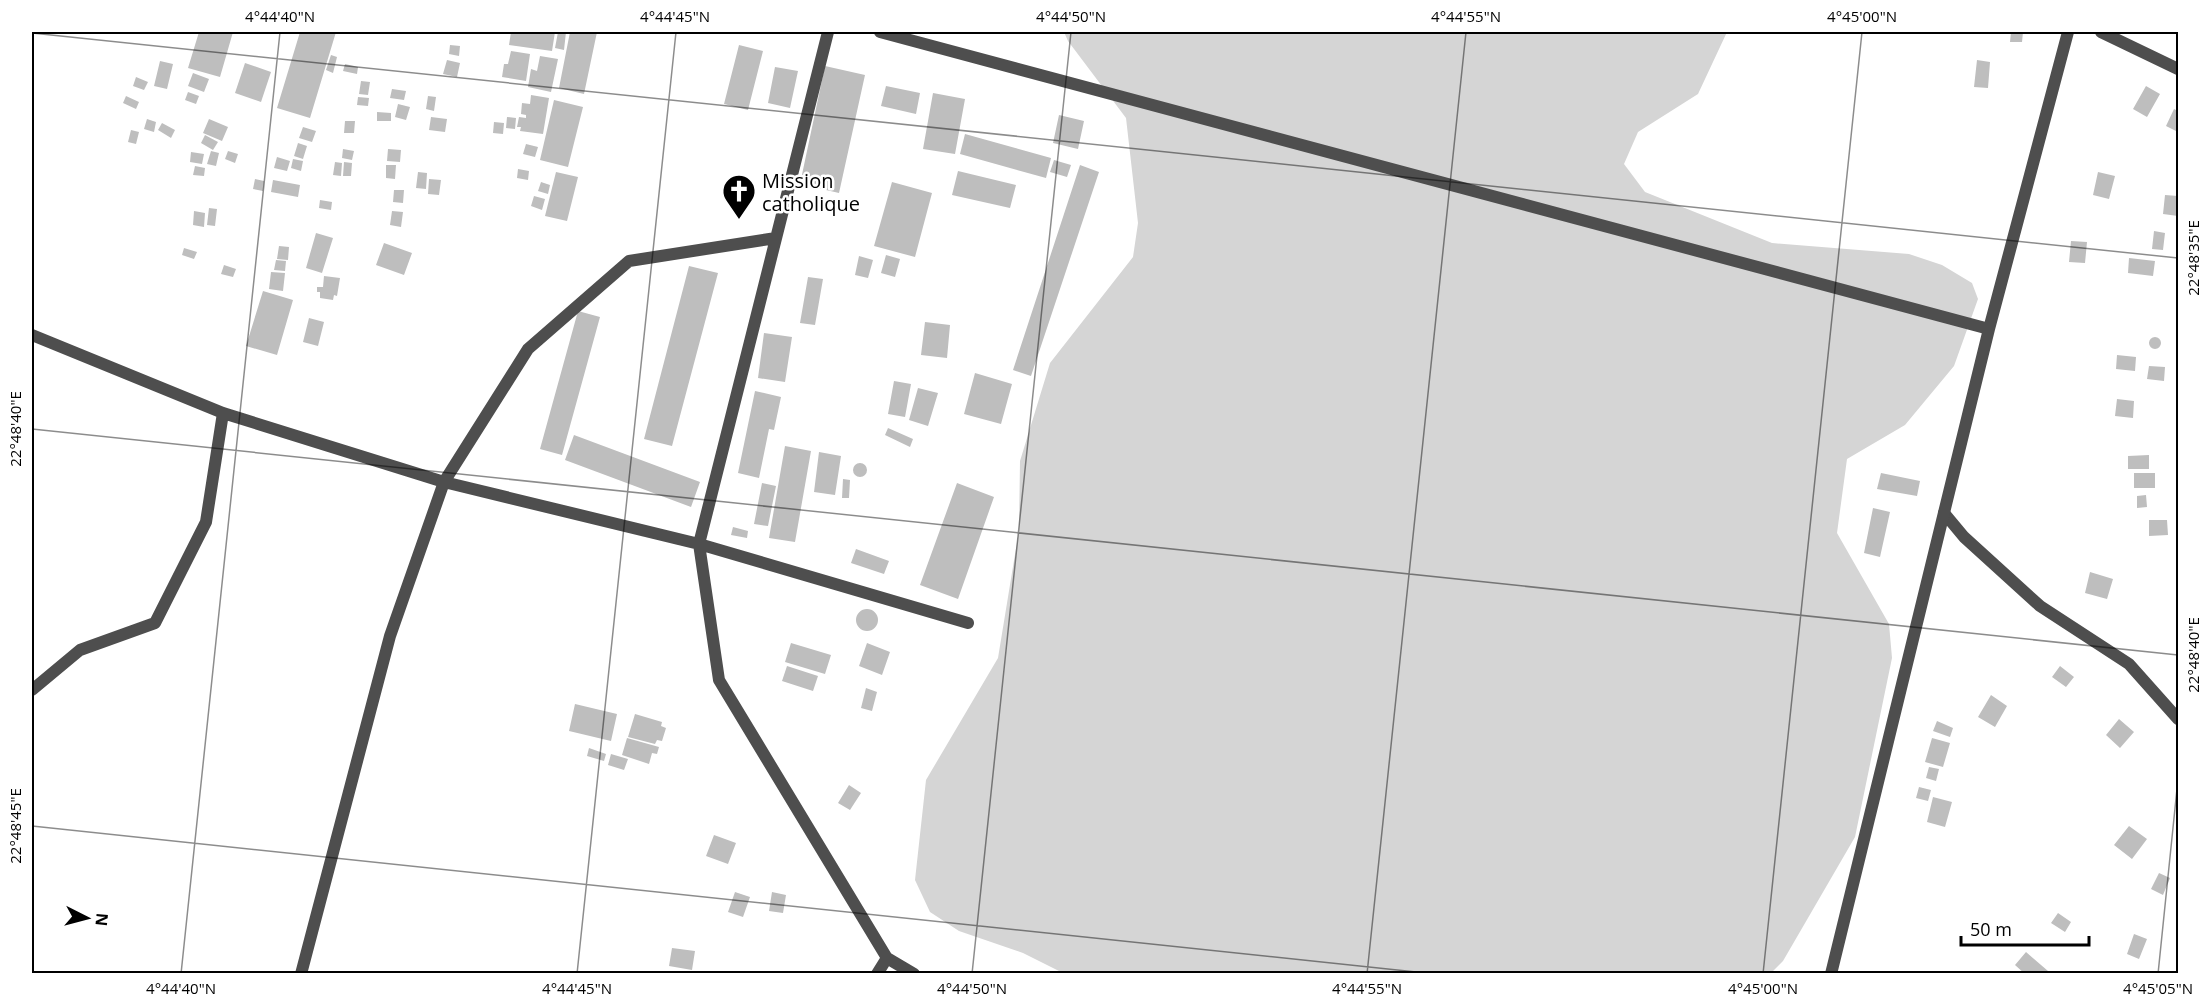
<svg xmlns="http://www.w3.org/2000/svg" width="2210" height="1005" viewBox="0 0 2210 1005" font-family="'Open Sans',sans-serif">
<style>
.green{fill:#d5d5d5}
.building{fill:#bebebe}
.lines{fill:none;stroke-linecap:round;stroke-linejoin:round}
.minor{stroke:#4e4e4e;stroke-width:12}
.tertiary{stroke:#4e4e4e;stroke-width:12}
.ticks{fill:none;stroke:#000;stroke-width:1.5;stroke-opacity:0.45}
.labels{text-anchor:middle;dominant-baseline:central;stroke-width:5;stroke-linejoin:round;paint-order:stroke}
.poi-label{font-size:20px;fill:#000;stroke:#fff;text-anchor:start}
.neatline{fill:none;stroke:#000;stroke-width:2}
.ticks-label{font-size:15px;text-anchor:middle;fill:#000}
</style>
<rect width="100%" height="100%" fill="#fff"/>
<!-- green -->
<path class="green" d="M1064,32H1727L1698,94L1638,132L1624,164L1645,192L1772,243L1909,254L1942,265L1972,283L1978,299L1954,366L1905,425L1847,459L1837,533L1889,624L1892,658L1855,837L1783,961L1771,973H1063L1023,953L959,931L930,912L915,880L926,780L998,658L1019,530L1020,461L1050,363L1133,257L1138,223L1126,118L1068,41Z"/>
<!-- building -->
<path class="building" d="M199,32H233L220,77L188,68Z
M300,32H336L310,118L277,108Z
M511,32H555L552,51L509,45Z
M558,32H566L564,50L555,48Z
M570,32H597L584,94L559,88Z
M2011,32H2023L2022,42H2010Z
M450,45L460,46L459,56L449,54Z
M739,45L763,51L748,110L724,104Z
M511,51L530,54L526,81L502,77L504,64H508Z
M331,55L337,57L333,73L326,70Z
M540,56L558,59L551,92L528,87L531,69L537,71Z
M447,60L460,63L457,77L443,74Z
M1977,60L1990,62L1988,88L1974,87Z
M160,61L173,64L167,89L154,86Z
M245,63L271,72L261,102L235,93Z
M345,64L358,67L357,74L343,71Z
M825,66L865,75L839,193L800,184Z
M775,67L798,71L790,108L768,103Z
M193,73L209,79L204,92L188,86Z
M136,77L148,82L144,90L133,86Z
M361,81L370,82L368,95L359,94Z
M886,86L920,93L916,114L881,106Z
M2146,86L2160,94L2147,117L2133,109Z
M392,89L406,91L404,100L390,98Z
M188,92L199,96L196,104L185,100Z
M933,93L965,99L955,154L923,149Z
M531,95L549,98L543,134L520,131L521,127H517L519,117L526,118V115L521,114L522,103L530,104Z
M126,96L139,102L136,109L123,103Z
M428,96L436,97L434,111L426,109Z
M358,97L369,98L368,106L357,105Z
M554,100L583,107L568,167L540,160Z
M398,104L410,107L406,120L395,117Z
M2174,109L2178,111V132L2166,126Z
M377,112L391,113V121H377Z
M1059,115L1084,121L1078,149L1053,143Z
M431,117L447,119L445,132L429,130Z
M507,117L516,118L515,129L506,128Z
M147,119L156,122L154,132L144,129Z
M209,119L228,127L222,141L203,133Z
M345,121H355L354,133H344Z
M494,122L504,123L503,134L493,133Z
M162,123L175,130L171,138L158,130Z
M303,127L316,131L312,142L299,138Z
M131,130L139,132L136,144L128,142Z
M965,134L1051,158L1046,178L960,154Z
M205,135L218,142L213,150L201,143Z
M298,143L307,146L303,159L294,156Z
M526,144L538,147L535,157L523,154Z
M343,149L354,151L352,160L342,158Z
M388,149L401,150L400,162L387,161Z
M211,151L219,153L216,166L207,164Z
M228,151L238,154L235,163L225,159Z
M191,152L204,154L202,164L190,162Z
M277,157L290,161L287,171L274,168Z
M293,159L303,161L301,171L291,168Z
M1054,160L1071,165L1067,177L1050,172Z
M335,162L342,163L341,176L333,175Z
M344,162L352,163L351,176H343Z
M386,165H396L395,179L386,178Z
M1080,165L1099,172L1031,376L1013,370Z
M195,166L205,168L204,176L193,175Z
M518,169L529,171L528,180L517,178Z
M958,171L1016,185L1010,208L952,195Z
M418,172L427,173L426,189L416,188Z
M556,172L578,177L567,221L545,216Z
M2098,172L2115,176L2109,199L2093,195Z
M255,179L264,181L263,191L253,189Z
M429,179L441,180L439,195L428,194Z
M273,180L300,185L298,197L271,192Z
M541,182L550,185L548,194L538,191Z
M892,182L932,193L915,257L874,246Z
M394,190H404L403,203L393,202Z
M2165,195L2178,196V216L2163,214Z
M534,196L545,199L542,210L531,206Z
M320,200L332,202L331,210L319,208Z
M209,208L217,209L215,226L207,225Z
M194,211L205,213L204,227L193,225Z
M392,211L403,212L401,227L390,225Z
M2154,231L2165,233L2163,250L2152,249Z
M316,233L333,238L322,273L306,268Z
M2071,241L2087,242L2085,263L2069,262Z
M384,243L412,253L404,275L376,265Z
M279,246L289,247L288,260L277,259Z
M184,248L197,252L194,259L182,255Z
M886,255L900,259L895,277L881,273Z
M859,256L873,260L868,278L855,275Z
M2129,258L2155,261L2153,276L2128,273Z
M276,260L286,261L285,271L274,270Z
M224,265L236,269L233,277L221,274Z
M689,266L718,273L672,446L644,439Z
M271,272L285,273L283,291L269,289Z
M324,276L340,278L337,296L334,295L333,300L320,298V292H317V287H323Z
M808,277L823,279L815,325L800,323Z
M263,291L293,300L277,355L246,346Z
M578,311L600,317L562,455L540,449Z
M309,318L324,322L318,346L303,342Z
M925,322L950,325L947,358L921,355Z
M764,333L792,337L785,382L758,378Z
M2149 343a6 6 0 1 1 12 0a6 6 0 1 1-12 0Z
M2117,355L2136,357L2135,371L2116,369Z
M2149,366L2165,367L2164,381L2147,379Z
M975,373L1012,384L1001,424L964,414Z
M894,381L911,384L905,417L888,414Z
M918,388L938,393L928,426L909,420Z
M755,391L781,397L774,430L769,429L759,478L738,473Z
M2117,399L2134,401L2133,418L2115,416Z
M888,428L913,439L910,447L885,435Z
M574,435L700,482L691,507L565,460Z
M785,446L811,451L795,542L769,538Z
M819,452L841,456L835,495L814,492Z
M2149,455V469H2128V456Z
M853 470a7 7 0 1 1 14 0a7 7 0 1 1-14 0Z
M1881,473L1920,481L1917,496L1877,489Z
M2134,473H2155V488H2134Z
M843,479L850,480L849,498H842Z
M762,483L776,486L768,526L754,524Z
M957,483L994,497L958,599L920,585Z
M2146,495L2147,507L2137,508V496Z
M1873,508L1890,512L1880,557L1864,553Z
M2149,520H2167L2168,535L2149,536Z
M733,527L748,531L747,538L731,535Z
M856,549L889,561L884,574L851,563Z
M2090,572L2113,579L2107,599L2085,593Z
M856 620a11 11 0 1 1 22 0a11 11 0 1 1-22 0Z
M791,643L831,655L825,674L785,662Z
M867,643L890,652L882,675L859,666Z
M787,666L818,676L813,691L782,681Z
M2060,666L2074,677L2066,687L2052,677Z
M866,688L877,692L872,711L861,708Z
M1991,695L2007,706L1995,727L1978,717Z
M575,704L617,714L611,741L569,731Z
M635,714L662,722L661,726L666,728L662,741L657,740L655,744L628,737Z
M2119,719L2134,732L2120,748L2106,735Z
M1937,721L1953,728L1950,737L1933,731Z
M627,738L659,747L657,754L652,753L649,764L622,755Z
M1932,738L1950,743L1943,767L1925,762Z
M589,748L606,754L604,761L587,756Z
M611,754L628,759L624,770L608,765Z
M1929,767L1939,769L1936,781L1926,778Z
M849,785L861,793L850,810L838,803Z
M1919,787L1931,790L1928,801L1916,798Z
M1933,797L1952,802L1945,827L1927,822Z
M2129,826L2147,839L2132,859L2114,845Z
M714,835L736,843L728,864L706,856Z
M2159,873L2170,878L2163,895L2151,889Z
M735,892L750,897L743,917L728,912Z
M772,892L786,895L783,913L769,911Z
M2058,913L2071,922L2065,932L2051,923Z
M2134,934L2147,939L2139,959L2127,954Z
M672,948L695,951L692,970L669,966Z
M2026,952L2048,971L2046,974H2025L2015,965Z"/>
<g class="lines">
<!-- minor -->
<path class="minor" d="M828,32L699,544L719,680L887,958L914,974
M2101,32L2178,69
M32,335L223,413L444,482L699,544L968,623
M1944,513L1964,537L2040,606L2129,664L2178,719
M32,690L80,650L155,623L206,522L223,413
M301,974L390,636L444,482L528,349L629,261L776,238
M877,974L887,958"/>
<!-- tertiary -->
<path class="tertiary" d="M880,32L1989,329
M1831,974L1989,329L2068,32"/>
</g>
<!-- ticks -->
<path class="ticks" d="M32,33L2178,258M32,429L2178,655M32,826L1435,974M181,974L280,32M577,974L676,32M972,974L1071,32M1367,974L1466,32M1763,974L1862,32M2158,974L2178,779"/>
<!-- icons -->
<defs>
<symbol id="church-pin" viewBox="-11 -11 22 30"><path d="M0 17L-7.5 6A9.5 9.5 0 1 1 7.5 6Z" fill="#000" stroke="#fff"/><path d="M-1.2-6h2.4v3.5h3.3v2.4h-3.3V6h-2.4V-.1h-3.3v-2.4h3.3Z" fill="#fff"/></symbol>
</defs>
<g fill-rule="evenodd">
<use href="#church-pin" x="720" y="172" width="38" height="52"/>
</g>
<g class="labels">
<!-- poi labels -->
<g class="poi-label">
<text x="762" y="180">Mission<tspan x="762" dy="23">catholique</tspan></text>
</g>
</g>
<!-- border -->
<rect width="2210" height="1005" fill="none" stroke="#ffffff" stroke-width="66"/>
<!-- north arrow -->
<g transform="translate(87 918) rotate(96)" stroke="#ffffff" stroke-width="4.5" paint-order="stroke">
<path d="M0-4.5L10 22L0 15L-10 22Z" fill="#000000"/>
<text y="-9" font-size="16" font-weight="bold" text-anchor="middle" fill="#000000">N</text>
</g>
<!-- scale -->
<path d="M1961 936v9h128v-9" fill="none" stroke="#000000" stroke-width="3"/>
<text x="1970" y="936" font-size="18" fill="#000000" stroke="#ffffff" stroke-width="4.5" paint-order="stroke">50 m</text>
<rect x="33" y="33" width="2144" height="939" class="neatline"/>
<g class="ticks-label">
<text x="280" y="22">4°44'40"N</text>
<text x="675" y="22">4°44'45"N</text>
<text x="1071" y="22">4°44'50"N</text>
<text x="1466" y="22">4°44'55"N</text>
<text x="1862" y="22">4°45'00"N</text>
<text transform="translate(2194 258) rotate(-90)" y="5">22°48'35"E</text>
<text transform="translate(16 429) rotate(-90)" y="5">22°48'40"E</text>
<text transform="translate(2194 655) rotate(-90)" y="5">22°48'40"E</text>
<text transform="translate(16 826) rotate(-90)" y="5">22°48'45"E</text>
<text x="181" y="994">4°44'40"N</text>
<text x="577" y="994">4°44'45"N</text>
<text x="972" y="994">4°44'50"N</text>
<text x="1367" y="994">4°44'55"N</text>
<text x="1763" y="994">4°45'00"N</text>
<text x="2158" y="994">4°45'05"N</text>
</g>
</svg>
